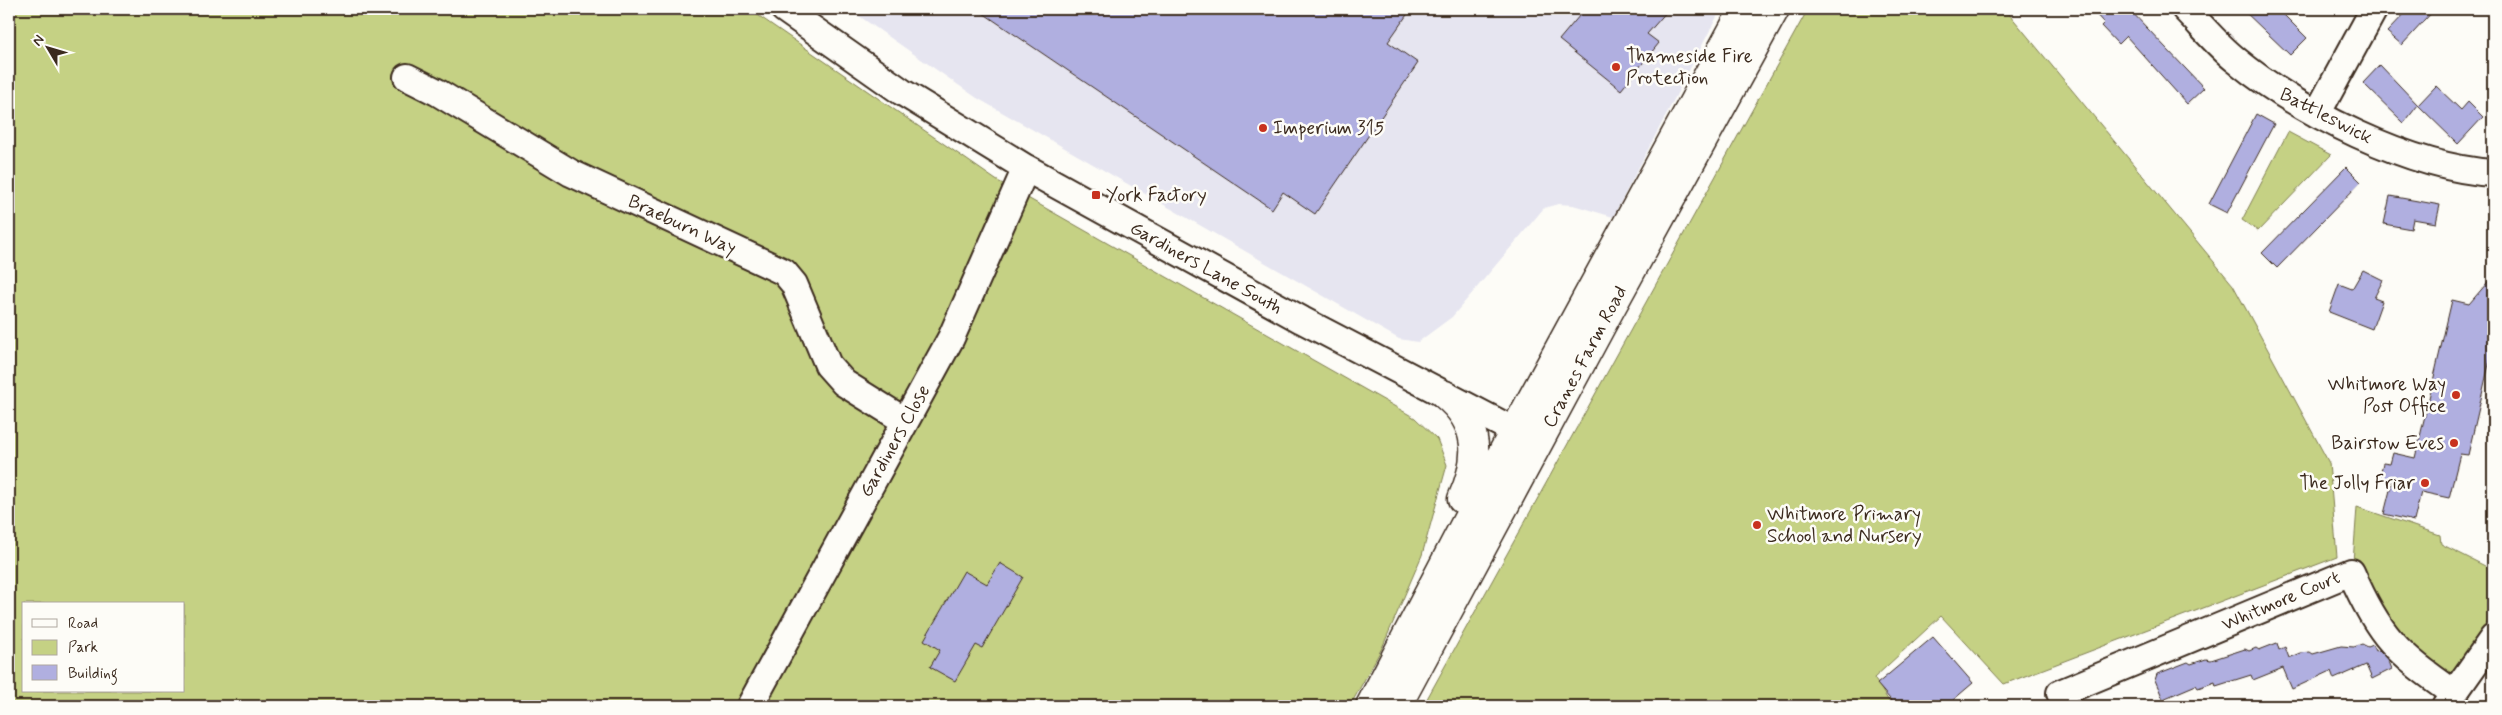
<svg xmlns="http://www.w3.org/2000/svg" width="2502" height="715" viewBox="0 0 2502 715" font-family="Mynerve,sans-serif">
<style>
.built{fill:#e6e5f0}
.green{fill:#c5d184;stroke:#807e51;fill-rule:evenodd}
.building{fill:#b0afe0;stroke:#3b2a1e}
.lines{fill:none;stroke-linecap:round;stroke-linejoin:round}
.minor-casing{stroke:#3b2a1e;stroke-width:30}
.major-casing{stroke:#3b2a1e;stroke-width:31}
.minor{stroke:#fdfcf7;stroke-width:26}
.major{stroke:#fdfcf7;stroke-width:28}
.poi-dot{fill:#c8321e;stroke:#fdfcf7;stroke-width:2}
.labels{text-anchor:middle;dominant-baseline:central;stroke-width:5;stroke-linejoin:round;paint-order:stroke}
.poi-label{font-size:19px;fill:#3b2a1e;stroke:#fdfcf7;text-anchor:start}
.street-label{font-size:19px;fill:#3b2a1e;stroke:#fdfcf7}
</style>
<rect width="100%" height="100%" fill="#fdfcf7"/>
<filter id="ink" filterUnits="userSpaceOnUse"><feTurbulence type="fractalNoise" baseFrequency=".02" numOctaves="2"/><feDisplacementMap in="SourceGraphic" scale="10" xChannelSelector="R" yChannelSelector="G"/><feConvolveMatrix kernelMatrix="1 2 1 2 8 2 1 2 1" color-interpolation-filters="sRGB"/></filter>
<g filter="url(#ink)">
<!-- built -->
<path class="built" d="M849,9H1721L1613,217L1573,205L1558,204L1544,208L1452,317L1418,342L1399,339L977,98Z"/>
<!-- green -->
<path class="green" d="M9,9H749L996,180L1415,418L1437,439L1447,465L1422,555L1382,648L1350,706H9ZM24,604H184V691H24Z
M1808,9H2005L2233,285L2329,463L2337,557L2004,684L1941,616L1874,678L1892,706H1423Z
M2288,132L2331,155L2258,231L2242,220Z
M2357,507L2440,535L2441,544L2493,570V613L2449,683L2393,634L2353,562Z"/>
<!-- building -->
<path class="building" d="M977,9H1411L1388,42L1418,63L1315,214L1283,192L1272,209Z
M1585,9H1669L1647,34L1659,43L1621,90L1559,40Z
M2091,9H2129L2204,88L2187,104L2126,36L2118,44L2101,26L2104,23Z
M2242,9H2278L2307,38L2290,55Z
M2409,9H2435L2402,45L2387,32Z
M2380,65L2418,105L2404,123L2363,83Z
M2436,86L2461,110L2468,102L2483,117L2458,144L2418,105Z
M2256,114L2274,124L2227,213L2209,204Z
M2346,167L2361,182L2277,268L2262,253Z
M2390,196L2440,205L2436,223L2413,219L2411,229L2384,224Z
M2363,270L2383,280L2374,298L2382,301L2372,329L2329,312L2339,284L2352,289Z
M2493,276V347L2468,455L2460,454L2449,498L2421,492L2414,521L2384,514L2392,482L2379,479L2383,463L2390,464L2393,453L2415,458L2452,300L2469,304Z
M1000,563L1023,577L982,648L976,645L955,681L930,667L940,650L924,640L964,571L987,584Z
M1933,637L1973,683L1946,706H1896L1877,684Z
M2277,643L2279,650L2285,647L2289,658L2301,653L2310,652L2313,654L2341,646L2354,647L2362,644L2368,647L2373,645L2376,651L2379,650L2388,659L2392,669L2372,679L2366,665L2334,679L2331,671L2292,689L2283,668L2253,680L2251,675L2216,686L2215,682L2198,688L2196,685L2163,699L2155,680L2157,674L2188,662L2191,664L2206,659L2211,660L2245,649L2249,651L2256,648L2259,650Z"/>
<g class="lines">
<defs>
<path id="minor" d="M784,9L902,92L1026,168L1302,320L1534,441
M2185,9C2202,26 2217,45 2236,60C2299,112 2411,168 2493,173
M407,77L437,92L571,173L784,272L794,284L828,365L844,383L905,421
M2317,114L2374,9
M2060,693L2351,572C2379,637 2397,653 2454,693
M750,706L951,338L1026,168
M2445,706L2493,638"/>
<path id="major" d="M1445,395C1481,424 1480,459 1462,499
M1370,706L1492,472L1744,9
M1397,706L1606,317L1775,9"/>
</defs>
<!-- minor casing -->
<use href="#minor" class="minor-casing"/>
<!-- major casing -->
<use href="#major" class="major-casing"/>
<!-- minor -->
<use href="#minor" class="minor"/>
<!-- major -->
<use href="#major" class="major"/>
</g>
</g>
<!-- markers -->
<g class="poi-dot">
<circle cx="1616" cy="67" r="5"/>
<circle cx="1263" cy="128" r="5"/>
<rect x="1091" y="190" width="10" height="10" rx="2.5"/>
<circle cx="2456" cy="395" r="5"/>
<circle cx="2454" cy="443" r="5"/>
<circle cx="2425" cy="483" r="5"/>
<circle cx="1757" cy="525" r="5"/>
</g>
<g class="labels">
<!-- poi labels -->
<g class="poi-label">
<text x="1626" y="56">Thameside Fire<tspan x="1626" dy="22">Protection</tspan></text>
<text x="1273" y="128">Imperium 315</text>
<text x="1106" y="195">York Factory</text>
<text x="2446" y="384" text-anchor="end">Whitmore Way<tspan x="2446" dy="22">Post Office</tspan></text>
<text x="2444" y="443" text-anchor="end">Bairstow Eves</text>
<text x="2415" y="483" text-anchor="end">The Jolly Friar</text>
<text x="1767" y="514">Whitmore Primary<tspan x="1767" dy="22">School and Nursery</tspan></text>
</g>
<!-- street labels -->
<g class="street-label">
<text transform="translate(2326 116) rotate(27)">Battleswick</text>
<text transform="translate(682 225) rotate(25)">Braeburn Way</text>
<text transform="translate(1206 268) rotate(29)">Gardiners Lane South</text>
<text transform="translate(1585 357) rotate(-62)">Cranes Farm Road</text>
<text transform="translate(895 441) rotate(-61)">Gardiners Close</text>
<text transform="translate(2281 601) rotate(-23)">Whitmore Court</text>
</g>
</g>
<!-- margin -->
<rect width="2502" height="715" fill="none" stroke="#fdfcf7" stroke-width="30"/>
<rect x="15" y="15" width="2472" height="685" fill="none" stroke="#3b2a1e" stroke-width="2" filter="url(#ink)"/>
<!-- legend -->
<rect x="22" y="602" width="162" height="90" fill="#fdfcf7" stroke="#afa8a0"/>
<rect x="32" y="619" width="25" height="8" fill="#fdfcf7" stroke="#afa8a0"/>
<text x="68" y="628" font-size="15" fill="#3b2a1e">Road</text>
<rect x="32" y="640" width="25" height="15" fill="#c5d184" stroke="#afa8a0"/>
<text x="68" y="652" font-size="15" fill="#3b2a1e">Park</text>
<rect x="32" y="665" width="25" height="15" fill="#b0afe0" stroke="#afa8a0"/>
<text x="68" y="678" font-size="15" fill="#3b2a1e">Building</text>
<!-- north arrow -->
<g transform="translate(48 48) rotate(308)" stroke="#fdfcf7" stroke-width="4" paint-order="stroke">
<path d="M0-4L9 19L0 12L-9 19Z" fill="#3b2a1e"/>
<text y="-8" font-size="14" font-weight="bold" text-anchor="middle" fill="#3b2a1e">N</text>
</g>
</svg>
